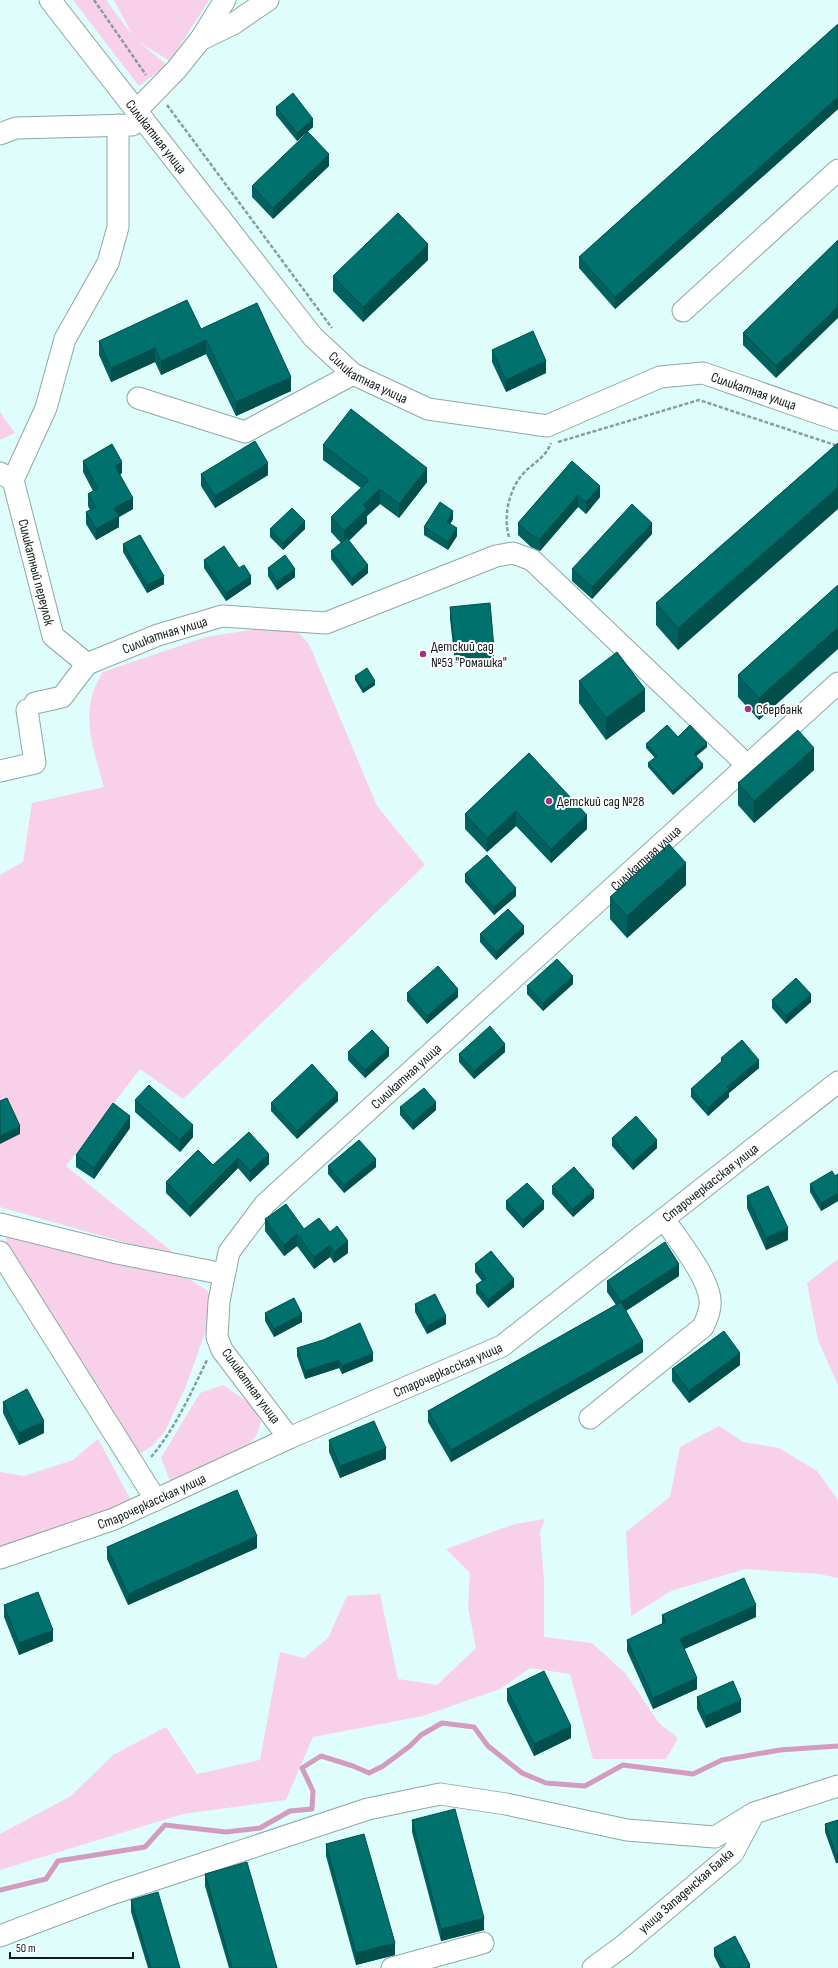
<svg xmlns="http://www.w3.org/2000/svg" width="838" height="1968" viewBox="0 0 838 1968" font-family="'Sofia Sans Condensed',sans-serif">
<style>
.green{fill:#f8d0e9}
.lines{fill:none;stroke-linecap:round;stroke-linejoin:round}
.stream{stroke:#d49bc1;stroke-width:5}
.minor-casing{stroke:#8ca8a6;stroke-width:23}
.path{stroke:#879e9c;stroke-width:2.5;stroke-dasharray:4 2;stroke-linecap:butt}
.minor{stroke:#fff;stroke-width:21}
.wall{fill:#01615f}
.shaded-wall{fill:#014f4d}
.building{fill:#01716e;stroke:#014f4d}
.poi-dot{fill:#a52f87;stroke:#fff;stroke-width:1.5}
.labels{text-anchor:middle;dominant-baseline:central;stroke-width:4;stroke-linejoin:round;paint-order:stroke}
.street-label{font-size:14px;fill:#0f1a19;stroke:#fff}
.poi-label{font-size:14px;fill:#0f1a19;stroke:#fff;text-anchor:start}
</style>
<rect width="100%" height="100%" fill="#defdfb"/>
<!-- green -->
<path class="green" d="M73,0H106L133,36L114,0H209L170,61L139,42L167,65L139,86Z
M0,412L15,433L0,440Z
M268,627L297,631L309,644L377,806L425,865L183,1099L140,1069L66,1166L180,1258L0,1207V875L23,862L32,803L104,787C93,747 78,710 103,672L206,637Z
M6,1237L189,1279L208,1291L211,1302V1316L186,1386L165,1431L152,1446L141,1453L131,1447L7,1247Z
M838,1259V1385L818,1340L807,1283Z
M223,1385L252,1405L261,1421C260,1425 259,1430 257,1434C247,1454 192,1473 170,1481L161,1458L200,1393Z
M719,1426L743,1442L779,1448L817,1471L838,1500V1578L819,1574L745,1569L671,1591L631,1616L626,1532L670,1497L680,1447Z
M98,1439L132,1502L67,1526L0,1546V1472L24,1476L73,1460Z
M545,1519L540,1532L544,1581V1637L592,1643L626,1674L659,1723L678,1738L666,1759H593L570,1674L530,1668L500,1689L423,1716L313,1737L286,1800L183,1814L0,1870V1834L71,1796L113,1755L166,1727L197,1774L260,1760L280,1652L304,1658L328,1638L347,1596L380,1594L398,1679L437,1685L476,1648L468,1607L470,1573L446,1549L515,1524Z"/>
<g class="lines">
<!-- stream -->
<path class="stream" d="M0,1890L46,1879L58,1861L145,1847L165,1825L226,1832L260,1828L290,1811L312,1809L313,1791L302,1768L321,1756L353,1766L369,1773L383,1766L410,1746L421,1735L442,1723L474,1727L488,1746L522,1773L546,1783L585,1786L623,1765L693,1774L722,1760L780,1750L838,1746"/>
<defs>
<g id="minor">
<path id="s1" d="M50,0L313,337L353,374L428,409L547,426L660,377L703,373L838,420"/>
<path d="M200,40L233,24L268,0"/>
<path d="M136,111L176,70L200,40L225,0"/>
<path d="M0,134L16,128L132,125"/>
<path d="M683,311L838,170"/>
<path d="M138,398L245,432L353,374"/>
<path id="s2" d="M0,473L13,480L53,636L87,664"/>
<path d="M13,480L46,408L65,339L108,263L118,227V125"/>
<path id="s3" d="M87,664L158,635L222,616L326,623L496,556L513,553L532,560L747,765"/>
<path d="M35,703L62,697L87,664"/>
<path d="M0,771L35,763L27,710"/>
<path d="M0,1224L117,1253L224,1274"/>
<path d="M0,1252L156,1500"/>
<path d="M590,1418L703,1327C707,1318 711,1310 710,1300C708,1276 678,1240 664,1219"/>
<path id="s4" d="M289,1438L222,1350L217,1337L219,1301L229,1252L265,1204L838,683"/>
<path id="s5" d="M0,1558L114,1519L289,1438L502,1346L838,1082"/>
<path d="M0,1936L111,1894L368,1809L440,1794L506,1804L627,1830L715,1837L754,1813"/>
<path d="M392,1968L483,1943"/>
<path d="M593,1968L623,1946L733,1853L754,1813L838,1786"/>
</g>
</defs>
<!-- minor casing -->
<use href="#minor" class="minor-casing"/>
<!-- path -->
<path class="path" d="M94,0L146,75
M167,105L332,328
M558,442L699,400L838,446
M509,537C503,517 509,490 522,475C532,463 545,459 551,443
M151,1457C175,1429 191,1393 207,1360"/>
<!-- minor -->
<use href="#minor" class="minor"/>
</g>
<!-- wall -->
<path class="wall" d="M838,24V109L615,309L579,268V257Z
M276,107L313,127L297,141L276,115Z
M329,166L273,219L252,197V186Z
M838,240L776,378L743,345V333Z
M428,260L363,322L333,291V276Z
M201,329L291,391L236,416L206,354L161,375L155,362L111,382L99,355V341Z
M492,350L546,373L506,392L492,362Z
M838,443L678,650L656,625V603Z
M323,445L427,482L399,518L380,504L367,516V523L349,541L368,573L352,586L331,559V551L341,543L331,532V517L361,488L323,460Z
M83,461L122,473L120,475L133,509L119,517V527L96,540L86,524V512L90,510L88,506V494L93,491L83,472Z
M572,461L600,497L586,514L578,507L540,551L531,547L518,535V523Z
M201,474L268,475L215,508L201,486Z
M453,519L450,524L457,536L448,550L424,535V527Z
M270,529H305L283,550L270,537Z
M652,534L592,599L572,581V569Z
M123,544L164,584L147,593L123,552Z
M204,560L239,568L251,584L226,601L204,568Z
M268,568L295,577L277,590L268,576Z
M838,585L759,720L738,697V675Z
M450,607L494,648V659L455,663L450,619Z
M355,676L375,685L363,693L355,680Z
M579,681L645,711L606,740L579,703Z
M678,737L707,747L696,756L703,768L673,795L648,767V763L655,758L646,748V744Z
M529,753L587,829L551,863L516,826L487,852L465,829V814Z
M814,770L754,823L738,805V783Z
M465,874L516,896L494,915L465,882Z
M686,885L627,938L610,919V897Z
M480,934H524L496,960L480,942Z
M573,984L543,1011L527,994V986Z
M407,993L458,997L427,1024L407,1001Z
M772,1000L811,1002L786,1024L772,1008Z
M348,1052L389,1056L365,1078L348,1060Z
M505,1052L474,1079L459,1062V1054Z
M721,1058L759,1068L729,1093V1097L708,1116L691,1097V1089L721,1062Z
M135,1100L193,1137L180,1152L135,1112Z
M338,1101L297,1139L271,1111V1103Z
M400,1107L436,1110L413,1130L400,1115Z
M130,1128L94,1179L76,1167V1155Z
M249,1132L269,1164L250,1182L238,1168L190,1217L166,1193V1182L213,1165Z
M612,1138L657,1148L633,1170L612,1146Z
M328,1166L376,1167L344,1193L328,1174Z
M838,1174V1201L821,1211L810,1192V1184L835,1176Z
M552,1186L594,1198L573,1217L552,1194Z
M747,1196L788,1240L766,1250L747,1208Z
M506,1201L544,1209L523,1228L506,1209Z
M265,1219L304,1229L330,1232L348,1253L334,1263L330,1257L314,1269L297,1246L284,1256L265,1231Z
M475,1264L514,1287L488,1308L476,1293V1285L482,1281L475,1272Z
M679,1276L626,1311L643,1352L451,1462L428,1422V1411L616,1305L607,1292V1281Z
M415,1304L446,1324L427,1334L415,1312Z
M265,1313L302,1322L274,1337L265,1321Z
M297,1348L373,1361L342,1374L339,1368L305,1379L297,1356Z
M740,1365L689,1403L672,1381V1369Z
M3,1402L44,1433L19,1445L3,1413Z
M329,1440L386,1459L340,1478L329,1452Z
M107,1547L257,1548L128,1605L107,1559Z
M4,1605L53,1641L19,1655L4,1617Z
M662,1615L756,1617L684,1649L697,1689L653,1709L627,1651V1640L662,1624Z
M507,1689L571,1738L534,1756L507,1701Z
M697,1697L741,1712L706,1728L697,1709Z
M412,1820L484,1930L441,1941L412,1832Z
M838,1820V1863H836L825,1832V1824Z
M326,1844L395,1955L356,1965L326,1856Z
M205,1874L277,1968H229L205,1886Z
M131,1900L180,1968H148L131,1912Z
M714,1948L750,1968H720L714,1956Z"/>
<!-- shaded-wall -->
<path class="shaded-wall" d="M838,97V109L615,309V297Z
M313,119V127L297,141V133Z
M329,154V166L273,219V208Z
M428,244V260L363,322V307Z
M838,306V318L776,378V366Z
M206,340V354L161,375V361Z
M155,348V362L111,382V368Z
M546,361V373L506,392V380Z
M291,377V391L236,416V402Z
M122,462V473L115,477V466Z
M268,463V475L215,508V496Z
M427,468V482L399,518V504Z
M600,486V497L586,514V502Z
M838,487V509L678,650V628Z
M380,489V504L367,516V523L344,545V531L363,505Z
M578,495V507L540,551V539Z
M133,498V509L119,517V527L96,540V529L114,508Z
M453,511V519L447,530V522Z
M305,521V529L283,550V543Z
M652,523V534L592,599V587Z
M457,528V536L448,550V542Z
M368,565V573L352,586V578Z
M295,569V577L277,590V582Z
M164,576V584L147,593V585Z
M251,576V584L226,601V593Z
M838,627V649L759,720V698Z
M375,681V685L363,693V689Z
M645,689V711L606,740V718Z
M707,743V747L694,758V754Z
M814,748V770L754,823V801Z
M703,764V768L673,795V791Z
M516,811V826L487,852V838Z
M587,815V829L551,863V849Z
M686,863V885L627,938V916Z
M516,888V896L494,915V907Z
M524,926V934L496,960V952Z
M573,976V984L543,1011V1003Z
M458,989V997L427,1024V1016Z
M811,994V1002L786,1024V1016Z
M505,1044V1052L474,1079V1071Z
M389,1048V1056L365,1078V1070Z
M759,1060V1068L729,1093V1097L708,1116V1108L727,1087Z
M338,1093V1101L297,1139V1131Z
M436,1102V1110L413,1130V1122Z
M130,1116V1128L94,1179V1168Z
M193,1125V1137L180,1152V1140Z
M20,1126V1134L0,1144V1136Z
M657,1140V1148L633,1170V1162Z
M269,1154V1164L250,1182V1171Z
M238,1158V1168L190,1217V1206Z
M376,1159V1167L344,1193V1185Z
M594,1190V1198L573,1217V1209Z
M838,1193V1201L821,1211V1203Z
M544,1201V1209L523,1228V1220Z
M788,1228V1240L766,1250V1238Z
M297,1234V1246L284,1256V1245Z
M348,1241V1253L334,1263V1252Z
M330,1245V1257L314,1269V1257Z
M679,1264V1276L621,1314V1302Z
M514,1279V1287L488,1308V1300Z
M302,1314V1322L274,1337V1329Z
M446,1316V1324L427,1334V1326Z
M643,1341V1352L451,1462V1450Z
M373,1353V1361L342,1374V1366Z
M740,1353V1365L689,1403V1391Z
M339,1360V1368L305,1379V1371Z
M44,1421V1433L19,1445V1433Z
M386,1448V1459L340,1478V1466Z
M257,1536V1548L128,1605V1594Z
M756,1605V1617L680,1651V1639Z
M53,1630V1641L19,1655V1643Z
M697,1678V1689L653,1709V1698Z
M741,1700V1712L706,1728V1716Z
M571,1726V1738L534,1756V1744Z
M836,1855H838V1863H836Z
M484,1918V1930L441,1941V1929Z
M395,1943V1955L356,1965V1953Z
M750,1965V1968H745Z"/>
<!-- building -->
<path class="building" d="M838,24V97L615,297L579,257Z
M293,93L313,119L297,133L276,107Z
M308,132L329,154L273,208L252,186Z
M398,213L428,244L363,307L333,276Z
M838,240V306L776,366L743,333Z
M187,300L201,329L257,303L291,377L236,402L206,340L161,361L155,348L111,368L99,341Z
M533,331L546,361L506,380L492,350Z
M351,409L427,468L399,504L380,489L363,505L367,509L344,531L331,517L369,480L323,445Z
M255,441L268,463L215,496L201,474Z
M838,443V487L678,628L656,603Z
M112,444L122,462L115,466L133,498L114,508L119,516L96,529L86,512L96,507L88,494L98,488L83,461Z
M572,461L600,486L586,502L578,495L540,539L531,535L518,523Z
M440,502L453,511L447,522L457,528L448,542L424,527Z
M632,504L652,523L592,587L572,569Z
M292,508L305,521L283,543L270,529Z
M140,535L164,576L147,585L123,544Z
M347,538L368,565L352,578L331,551Z
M224,546L239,568L244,565L251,576L226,593L204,560Z
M285,555L295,569L277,582L268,568Z
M838,585V627L759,698L738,675Z
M490,603L494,648L455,651L450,607Z
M617,652L645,689L606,718L579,681Z
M367,668L375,681L363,689L355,676Z
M667,725L678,737L690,725L707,743L694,754L703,764L673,791L648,763L657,756L646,744Z
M798,730L814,748L754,801L738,783Z
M529,753L587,815L551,849L516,811L487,838L465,814Z
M669,844L686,863L627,916L610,897Z
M487,855L516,888L494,907L465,874Z
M508,909L524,926L496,952L480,934Z
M557,959L573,976L543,1003L527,986Z
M438,966L458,989L427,1016L407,993Z
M796,978L811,994L786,1016L772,1000Z
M490,1026L505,1044L474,1071L459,1054Z
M372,1030L389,1048L365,1070L348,1052Z
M742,1040L759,1060L727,1087L729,1089L708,1108L691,1089L723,1060L721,1058Z
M312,1064L338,1093L297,1131L271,1103Z
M149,1085L193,1125L180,1140L135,1100Z
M424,1088L436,1102L413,1122L400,1107Z
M7,1098L20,1126L0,1136V1101Z
M113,1103L130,1116L94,1168L76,1155Z
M636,1116L657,1140L633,1162L612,1138Z
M249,1132L269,1154L250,1171L238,1158L190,1206L166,1182L198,1150L213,1165Z
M359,1140L376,1159L344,1185L328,1166Z
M574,1167L594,1190L573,1209L552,1186Z
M832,1171L835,1176L838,1174V1193L821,1203L810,1184Z
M527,1183L544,1201L523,1220L506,1201Z
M768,1186L788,1228L766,1238L747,1196Z
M286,1204L304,1229L319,1218L330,1232L337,1226L348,1241L334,1252L330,1245L314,1257L297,1234L284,1245L265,1219Z
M665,1242L679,1264L621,1302L607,1281Z
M491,1251L514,1279L488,1300L476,1285L486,1278L475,1264Z
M435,1294L446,1316L427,1326L415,1304Z
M294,1298L302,1314L274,1329L265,1313Z
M621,1302L643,1341L451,1450L428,1411Z
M360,1323L373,1353L342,1366L339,1360L305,1371L297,1348L323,1340Z
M724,1331L740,1353L689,1391L672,1369Z
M27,1389L44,1421L19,1433L3,1402Z
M374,1421L386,1448L340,1466L329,1440Z
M237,1490L257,1536L128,1594L107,1547Z
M744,1578L756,1605L680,1639L697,1678L653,1698L627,1640L666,1622L662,1615Z
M38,1592L53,1630L19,1643L4,1605Z
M544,1671L571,1726L534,1744L507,1689Z
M733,1681L741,1700L706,1716L697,1697Z
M455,1809L484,1918L441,1929L412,1820Z
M838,1820V1855H836L825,1824Z
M364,1834L395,1943L356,1953L326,1844Z
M247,1862L277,1968H232L205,1874Z
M158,1892L180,1968H151L131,1900Z
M735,1936L750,1965L745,1968H725L714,1948Z"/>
<!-- markers -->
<g class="poi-dot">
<circle cx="423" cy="654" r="4"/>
<circle cx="748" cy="709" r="4"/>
<circle cx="549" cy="801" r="4"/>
</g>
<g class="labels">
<!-- street labels -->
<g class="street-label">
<text stroke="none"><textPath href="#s1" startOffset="173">Силикатная улица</textPath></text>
<text stroke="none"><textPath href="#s1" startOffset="497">Силикатная улица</textPath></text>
<text stroke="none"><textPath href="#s1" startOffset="905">Силикатная улица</textPath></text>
<text stroke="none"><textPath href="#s2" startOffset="110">Силикатный переулок</textPath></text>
<text stroke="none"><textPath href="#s3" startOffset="83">Силикатная улица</textPath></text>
<text stroke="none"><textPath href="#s4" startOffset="785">Силикатная улица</textPath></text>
<text stroke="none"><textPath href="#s4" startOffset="461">Силикатная улица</textPath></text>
<text stroke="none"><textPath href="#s5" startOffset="810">Старочеркасская улица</textPath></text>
<text stroke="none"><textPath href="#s5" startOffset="486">Старочеркасская улица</textPath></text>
<text transform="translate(251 1386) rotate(54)">Силикатная улица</text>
<text stroke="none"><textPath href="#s5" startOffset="162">Старочеркасская улица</textPath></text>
<text transform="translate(686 1891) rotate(-41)">улица Западенская Балка</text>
</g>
<!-- poi labels -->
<g class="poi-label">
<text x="431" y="646">Детский сад<tspan x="431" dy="16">№53 "Ромашка"</tspan></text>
<text x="756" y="709">Сбербанк</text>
<text x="557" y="801">Детский сад №28</text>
</g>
</g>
<!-- scale -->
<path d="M10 1952v6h123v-6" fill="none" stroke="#0f1a19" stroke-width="2"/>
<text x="16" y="1952" font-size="12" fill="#0f1a19" stroke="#ffffff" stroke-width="3" paint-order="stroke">50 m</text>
</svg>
